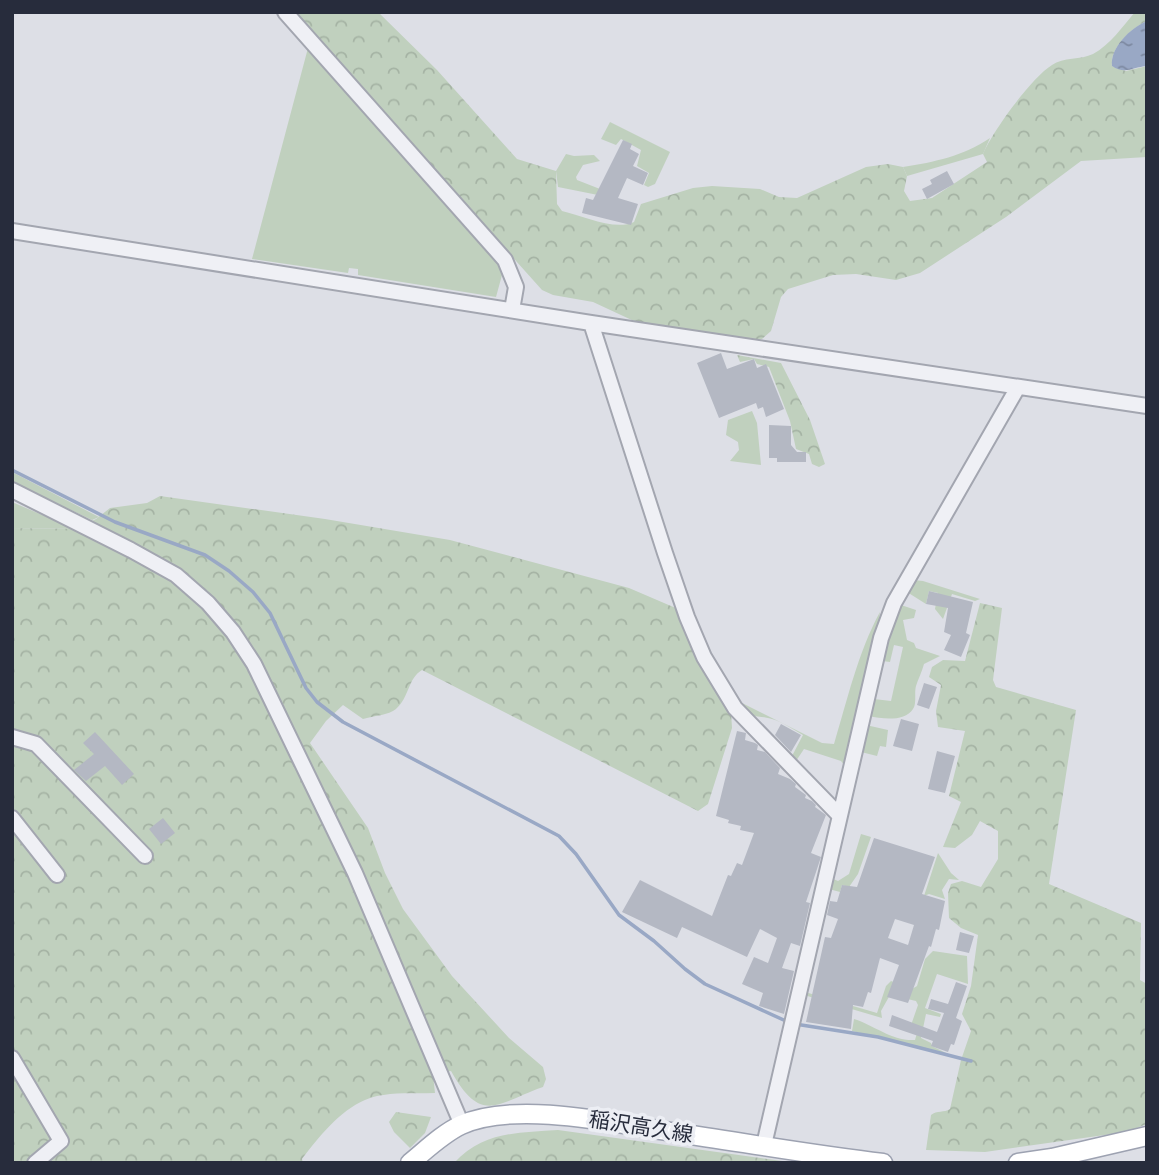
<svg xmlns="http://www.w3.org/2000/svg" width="1159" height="1175" viewBox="0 0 1159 1175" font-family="'Source Sans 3','Noto Sans JP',sans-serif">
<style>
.grass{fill:#c0d0be}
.forest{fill:url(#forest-crowns)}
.water{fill:url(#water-ripples)}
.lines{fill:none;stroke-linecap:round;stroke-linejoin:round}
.stream{stroke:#99a8c5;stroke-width:3.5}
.building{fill:#b4b8c3;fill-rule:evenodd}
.minor-casing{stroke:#a3a6b0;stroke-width:18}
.major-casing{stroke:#9da2b1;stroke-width:21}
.minor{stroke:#eff0f5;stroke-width:14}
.major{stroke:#fff;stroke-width:18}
.labels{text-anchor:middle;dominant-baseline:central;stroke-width:7;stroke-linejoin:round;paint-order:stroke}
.street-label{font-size:21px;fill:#272c3c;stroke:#eceef4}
</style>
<defs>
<pattern id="forest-crowns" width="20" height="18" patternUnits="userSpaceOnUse" patternTransform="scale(1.75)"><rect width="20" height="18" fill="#c0d0be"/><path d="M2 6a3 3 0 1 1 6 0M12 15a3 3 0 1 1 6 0" fill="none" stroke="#a5b3a4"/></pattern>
<pattern id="water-ripples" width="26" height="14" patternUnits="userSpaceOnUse" patternTransform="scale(1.75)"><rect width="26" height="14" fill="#99a8c5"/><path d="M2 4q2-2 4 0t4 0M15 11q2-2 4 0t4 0" fill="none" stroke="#7d89a1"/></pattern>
</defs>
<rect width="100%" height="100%" fill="#dddfe6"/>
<!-- grass -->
<path class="grass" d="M308,48L497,257L502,275L496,297L358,275V269L349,268L348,273L252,259Z
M610,122L670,152L655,184L648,187L644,185L649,173L637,166L641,150L621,139L616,145L601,139Z
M990,138L983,154L907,176L903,167C935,162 963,156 990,138Z
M566,154L574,156L594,155L600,161L583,165L576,177L577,180L600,189L598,195L558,187L556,171Z
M752,411L757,423L761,465L730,461L739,450L738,442L726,435L728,420Z
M12,472L99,517L92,520L12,482Z
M12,502L75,529L12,528Z
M913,580L923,581L980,599L975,601L952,594L943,619L935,609L938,593L929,591L926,604L907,592Z
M901,605L916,610L914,618L903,620L907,640L914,643L916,648L940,656L924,664C922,672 918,679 916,686C914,693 917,703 913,709C905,722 882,719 869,716L874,699L891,701L903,647L894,645L890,662L882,661L897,608Z
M880,612L879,620L882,614L874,637L845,766L841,761L804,749L796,761L792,756L803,735C794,730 782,722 772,719C753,714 750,720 738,701L822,743L834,744C847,701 858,652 880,612Z
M866,725L888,730L886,747L880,746L877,756L861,752Z
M861,834L871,837L858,874L849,887L842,885L840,892L829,889L831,878L838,881L849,874Z
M938,853L951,873L959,880L949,879L942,890L945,899L929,894L924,896Z
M933,951L967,956L968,984L937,974L925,1008L941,1014L940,1017L926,1014L921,1038L931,1043L932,1046L948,1054L852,1031L854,1019C876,1026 891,1041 915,1040L917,1033L910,1028L918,1005L916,1001L890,995L881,1011L882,1018L804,995L805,992L877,1013L886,986L891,981L912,989L917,986L925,959Z"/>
<!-- forest -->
<path class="forest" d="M293,12H378L437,70L517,159L556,171L557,204L562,211C583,216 615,231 634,222L641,204L693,188L712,186L760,189L779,197L797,198L866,167L888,164L903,167L907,176L904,191L910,201L932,198L987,162L983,154C993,131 1031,78 1052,65C1063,57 1081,60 1093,54C1110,45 1123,26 1135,12H1147V21C1131,28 1110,48 1112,66L1126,71L1147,66V157L1081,161L1006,217L920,273L896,280L856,274L833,275L788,289L781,297L771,331L762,339L751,341L636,322L593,302L553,295L542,290Z
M737,355L781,363L810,420L825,464L819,467L812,464L809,454L796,449L790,421L769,367L757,364L754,359L740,362Z
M160,496L325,519L450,540L629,588L678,609L731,712L732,728L708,804L698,811L422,670C408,678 409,698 396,709C389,715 373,716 363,719L343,705L326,721L310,743L368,828L385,873L403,909L452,976L509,1038L543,1067L546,1079L543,1087C497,1103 482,1126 451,1071L433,1075L435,1093C413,1094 385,1091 365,1100C339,1111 319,1137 302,1159L303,1163H12V528L75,529L96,519L110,508L147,503Z
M980,603L1002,608L993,680L996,687L1076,710L1049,884L1141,923L1140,980L1147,984V1124L1126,1132L985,1152L926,1150L931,1115C937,1110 944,1113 950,1109L961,1060L971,1031L962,1014L971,986L978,935L961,928L949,918L948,893L951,884L962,881L981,887L998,859V831L980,821L972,835L955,848L943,847L961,802L949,796L965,731L938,727L936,711L941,685L929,677L932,667L943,660L965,661Z
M396,1112L431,1117L425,1133L410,1148L394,1132L389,1122Z
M558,1130L797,1163H454C484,1131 517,1133 558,1130Z"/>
<!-- water -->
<path class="water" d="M1147,21V66C1133,67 1125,75 1112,66C1110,48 1130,28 1147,21Z"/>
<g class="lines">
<!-- stream -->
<path class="stream" d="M12,470L115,522L205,555L229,571L253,592L270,613L306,688L317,702L343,722L559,836L576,854L619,915L654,941L685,969L705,984L788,1022
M795,1024L878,1037L971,1061"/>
</g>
<!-- building -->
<path class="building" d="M623,140L632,144L630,149L639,154L633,166L648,173L643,185L627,178L618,198L638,204L631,225L582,213L586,198L593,200Z
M947,171L954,184L927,199L922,189L932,184L930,180Z
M721,353L727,369L754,359L757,368L766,364L784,409L766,417L763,407L758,409L756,403L719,418L697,363Z
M769,425L791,426V445L797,452H806V462H777V458H769Z
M929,591L973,602L966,633L970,635L961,657L944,650L951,635L944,632L948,608L926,604Z
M924,683L937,687L929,709L917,705Z
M901,719L919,724L912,751L893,746Z
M781,724L801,735L791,752L775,735Z
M737,731L746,733L745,740L755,743L758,745L757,750L765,752L780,768L778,774L790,779L796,784L795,787L806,795L805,798L812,801L816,805L815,807L826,815L811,853L821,857L806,902L810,903L800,946L791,943L782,968L794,971L784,1014L759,1006L763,993L742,984L754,957L768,963L777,938L760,929L747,957L682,927L677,938L622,912L640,880L712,916L728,875L731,876L737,863L742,865L754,833L740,830L741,826L728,823L729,820L716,816Z
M95,732L134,774L122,785L105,766L86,781L74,770L94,754L83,743Z
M937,751L955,756L945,793L928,789Z
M163,818L175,833L161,844L149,829Z
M874,838L935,857L922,894L945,901L939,930L936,929L931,947L929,946L908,1003L887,997L899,965L880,958L871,993L868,992L863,1007L853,1005L851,1029L806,1022L825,937L831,938L838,919L827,915L830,901L837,902L842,885L857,887ZM895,919L914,925L908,945L888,938Z
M960,932L974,936L969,953L956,950Z
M956,982L967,986L956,1018L962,1021L954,1045L951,1044L948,1052L931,1046L933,1041L889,1026L892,1015L937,1032L944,1013L928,1009L931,999L948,1004Z"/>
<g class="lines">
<defs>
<path id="minor" d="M285,12L505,260L516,287L512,310
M12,231L591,323L1147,406
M591,323L665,553L687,617L704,657L735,708L839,815
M12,490L131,550L176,575L208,603L233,632L254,664L355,873L462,1125
M12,737L36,744L145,856
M12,818L57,875
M12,1058L61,1141L35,1163
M764,1145L881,638L894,603L1018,387"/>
<path id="major" d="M410,1163C426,1150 442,1134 461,1125C516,1100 619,1124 678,1133C746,1143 814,1155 883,1163
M1018,1163L1052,1158L1147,1136"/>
</defs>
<!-- minor casing -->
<use href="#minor" class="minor-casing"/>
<!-- major casing -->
<use href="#major" class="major-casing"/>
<!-- minor -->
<use href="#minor" class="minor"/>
<!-- major -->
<use href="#major" class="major"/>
</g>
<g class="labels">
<!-- street labels -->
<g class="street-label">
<text transform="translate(641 1127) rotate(9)">稲沢高久線</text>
</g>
</g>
<!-- border -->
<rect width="1159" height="1175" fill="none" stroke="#272c3c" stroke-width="28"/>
</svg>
